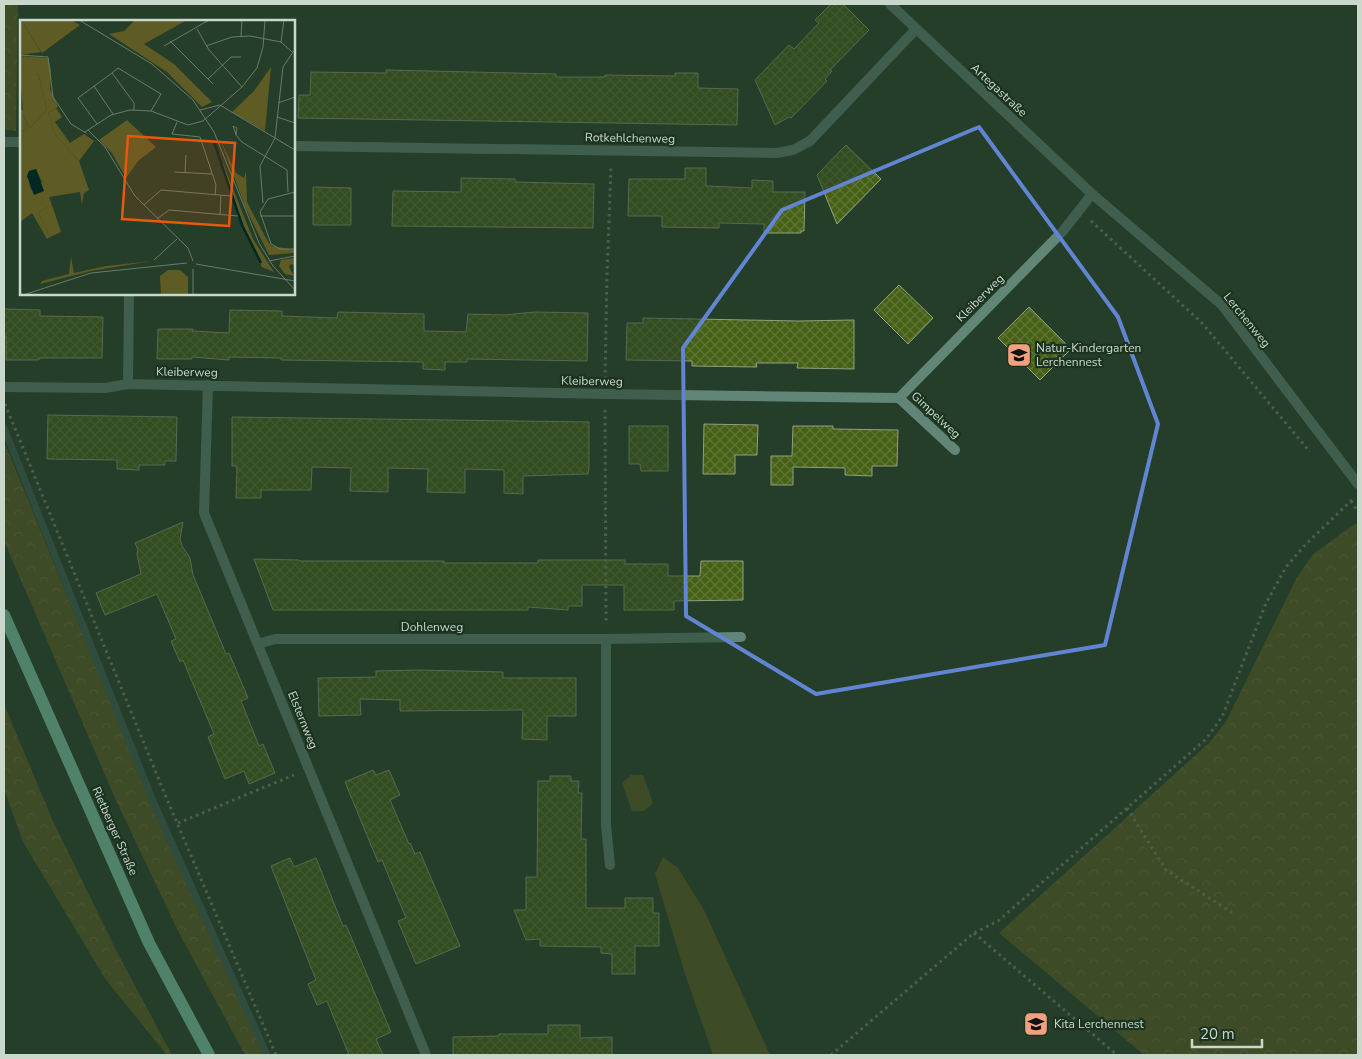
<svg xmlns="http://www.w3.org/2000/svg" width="1362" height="1059" viewBox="0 0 1362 1059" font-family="'Nunito Sans',sans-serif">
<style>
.grass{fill:#5e5b24}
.forest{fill:url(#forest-crowns)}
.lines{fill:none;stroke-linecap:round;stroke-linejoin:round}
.stream{stroke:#3d5d57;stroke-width:7}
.building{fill:url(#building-cross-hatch);stroke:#919f7f}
.path{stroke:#758a78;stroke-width:3;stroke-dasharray:2.5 4;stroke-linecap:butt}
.minor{stroke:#618678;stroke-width:10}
.primary{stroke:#86d5b7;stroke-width:12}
.marked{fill:none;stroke:#6285d3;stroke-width:4;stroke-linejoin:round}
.labels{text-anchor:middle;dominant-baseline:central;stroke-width:4.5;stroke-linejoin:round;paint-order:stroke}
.street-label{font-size:12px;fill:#c9d8cb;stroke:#1b331f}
.poi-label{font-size:12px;fill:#c9d8cb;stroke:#1b331f;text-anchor:start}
.inset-river{fill:none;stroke:#012825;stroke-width:2.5}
.inset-road{fill:none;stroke:#677c6a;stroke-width:1}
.view{fill:#e8590c;fill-opacity:0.15;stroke:#e8590c;stroke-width:2.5}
.inset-edge{fill:none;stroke:#c9d8cb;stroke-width:2.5}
</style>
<defs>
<pattern id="forest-crowns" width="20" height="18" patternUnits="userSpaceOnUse" patternTransform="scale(1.25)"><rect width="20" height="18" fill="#5e5b24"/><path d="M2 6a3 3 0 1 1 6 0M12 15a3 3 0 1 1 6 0" fill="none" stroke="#747242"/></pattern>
<pattern id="building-cross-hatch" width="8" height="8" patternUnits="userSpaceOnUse" patternTransform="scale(1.25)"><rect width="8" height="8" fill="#466015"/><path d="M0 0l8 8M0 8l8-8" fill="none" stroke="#5f7636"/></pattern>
</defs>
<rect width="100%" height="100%" fill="#253e29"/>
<!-- grass -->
<path class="grass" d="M631,775H643L653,803L644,811H632L622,783Z
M663,857L678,868L704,910L770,1055H713L686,977L655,874Z"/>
<!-- forest -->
<path class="forest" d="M4,4H18L16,131L4,130Z
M4,441L123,732L264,1055H245L178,931L115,798L4,541Z
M1356,523L1358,527V1055H1144L999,933L1210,742L1227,720L1296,579L1313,554Z
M4,704L52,819L118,954L172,1055H167L106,980L23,842L4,789Z"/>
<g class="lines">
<!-- stream -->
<path class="stream" d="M4,428L153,801L267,1055"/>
</g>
<!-- building -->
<path class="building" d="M831,4H843L869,30L830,70L832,71L825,79L827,81L791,118L789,117L775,125L755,80L789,45L794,49L819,23L815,20Z
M386,70L556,74V77H605V75L675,76V73H698V88L738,89L737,125L298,118L299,95H310L311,72L386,73Z
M846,145L881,179L837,224L817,175Z
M685,168H706V186L752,188V180L773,181V192H805L804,231H801V233H764V224L719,223V228L662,227V216H628L629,179H685Z
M461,178L515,179V182L594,184L593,228L392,226L393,191L461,192Z
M313,187L351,188V225H313Z
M899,285L933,318L908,344L874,310Z
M1029,307L1071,349L1040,380L998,338Z
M4,309L40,310V316L103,317L102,358H39V360H6V337H4Z
M230,310L282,311V316L337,318L338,312L424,314V331L466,332L468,314L504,315L535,312L588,313L587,361L467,359V362H445V370L423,369V362L281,360V358L229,357V360L192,357V359H157L158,329H193L192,331L229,333Z
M643,318L799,321L854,320V369L797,368L798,363H756L757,367L692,366V361L626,360L627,323H643Z
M48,415L177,417L176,461H165V465H139V470L117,469V460L47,459Z
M232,417L589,422V469L588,474L523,476V494L504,493V470L465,469V493L427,492L428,469L388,468V492L350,491L351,468L312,467L311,490H261V498H236L237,466H232Z
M704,424L758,425L757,455H735V474H703Z
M629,426H668V471H641L640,464H629Z
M793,426H833V429L898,430L897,466H872V476L845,475V468L793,467V485H771V456H792Z
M183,522L180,539L182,546L190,558L193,575L226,654L229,653L248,698L241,701L259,746L263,744L275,773L249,784L244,771L225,779L208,737L214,734L183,660L180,662L171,641L176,639L157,594L105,615L96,593L141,574L137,554L138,550L135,543Z
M254,559L299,560L300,561H444V563H538V560H625V564H668V576H700L701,561H743V600L674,601V610H624V585H582V606H568V610L528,607V610H273Z
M417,670L503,672V678H576V716H547V740L522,739L523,710L400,711V700L360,699L361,715L319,716L318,678L376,677V671Z
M373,770L376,775L389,770L400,795L390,800L409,844L410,843L415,854L420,852L460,946L416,964L398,921L406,918L382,860L378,862L345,782Z
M550,776H571V781H579L578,793H582L581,839H586V908H625V898H653V913H659V946H635V974H612V954L601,953V947L540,946V939L526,940L514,910H526V877H537L538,781H550Z
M290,858L294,867L316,858L343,926L346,925L391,1032L376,1039L383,1055H349L327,1001L317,1005L308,984L316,980L271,866Z
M548,1025H580V1038L612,1037V1055H453V1037L499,1036V1034H548Z"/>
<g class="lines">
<!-- path -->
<path class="path" d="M1091,221L1202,323L1310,452
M605,379L607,275L611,167
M5,404L166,797L276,1055
M605,410L606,624
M1351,501L1358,512
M1127,808L1166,870L1234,914
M178,823L294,775
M974,933L1117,1055
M831,1055L974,933L998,921L1206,739L1222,717L1266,603L1286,567L1306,544L1354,498"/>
<!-- minor -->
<path class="minor" d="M890,4L1092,194L1222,305L1358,484
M4,142H21
M294,146L776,153L793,150L810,141L916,29
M128,384L129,294
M208,385L204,513L426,1055
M4,387L105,388L128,384L605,394L899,398L1063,231L1092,194
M899,398L955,450
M606,639V825L610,865
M258,644L275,639H606L741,637"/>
<!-- primary -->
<path class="primary" d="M4,615L149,943L209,1055"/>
</g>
<!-- marked area -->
<path d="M0 0H1362V1059H0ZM979,127L1118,317L1158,424L1105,645L816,694L686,616L683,348L782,210Z" fill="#253e29" fill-opacity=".55" fill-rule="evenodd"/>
<path class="marked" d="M979,127L1118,317L1158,424L1105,645L816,694L686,616L683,348L782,210Z"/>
<!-- icons -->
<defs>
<symbol id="school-square" viewBox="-11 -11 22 22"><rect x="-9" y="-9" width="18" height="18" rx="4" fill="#f1a17d" stroke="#1b331f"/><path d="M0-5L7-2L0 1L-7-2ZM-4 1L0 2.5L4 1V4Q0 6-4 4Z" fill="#111"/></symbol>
</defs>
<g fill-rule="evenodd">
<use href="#school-square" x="1005" y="341" width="28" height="28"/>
<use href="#school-square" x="1022" y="1010" width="28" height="28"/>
</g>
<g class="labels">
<!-- street labels -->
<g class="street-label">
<text transform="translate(999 90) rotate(43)">Artegastraße</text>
<text transform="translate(630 138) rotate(1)">Rotkehlchenweg</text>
<text transform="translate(980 298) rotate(-45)">Kleiberweg</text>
<text transform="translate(1247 320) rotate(51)">Lerchenweg</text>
<text transform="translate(187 372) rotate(1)">Kleiberweg</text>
<text transform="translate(592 381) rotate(1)">Kleiberweg</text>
<text transform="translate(936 415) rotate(43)">Gimpelweg</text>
<text x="432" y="627">Dohlenweg</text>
<text transform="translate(303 720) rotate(68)">Elsternweg</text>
<text transform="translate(115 831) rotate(66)">Rietberger Straße</text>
</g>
<!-- poi labels -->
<g class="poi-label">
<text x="1036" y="348">Natur-Kindergarten<tspan x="1036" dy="14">Lerchennest</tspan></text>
<text x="1054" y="1024">Kita Lerchennest</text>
</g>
</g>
<!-- overview -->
<g transform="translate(20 20)">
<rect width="275" height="275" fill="#253e29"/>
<path d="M0,0H1L21,32L0,35ZM115,0H167L124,24L154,44L192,82L182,87L147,52L89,14L104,11ZM11,51L18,53L27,90L10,108L3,94L8,109L0,112V90H3L0,54ZM36,88L42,97L35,102L50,123L64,114L74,121L59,141L35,114L28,93ZM32,185L41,212L30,217L18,192ZM51,237L54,253L86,246L132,241L71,251L20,264L22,261L49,254ZM148,250H160L168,257V275H141L140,256Z" fill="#5e5b24"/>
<path d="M1,0H51L60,5L22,33ZM0,36L28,38L31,50L30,69L38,87L28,93L35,114L59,141L69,170L64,173L62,185L60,172L29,177L32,185L18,192L30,217L27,219L12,193L0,202V112L8,109L3,94L10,108L27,90L18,53L0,54ZM16,149L22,162L11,170L9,162ZM251,47L245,111L212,92L234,71ZM107,100L136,127L118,141L106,158L92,133L79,120ZM194,121L233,219L254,252L242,247L226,213ZM201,121L216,153L224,158L226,151L227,182L248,222L252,226L275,230V233L249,235L225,187ZM275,238V246L271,244L269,247L274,256L265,254L259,246L261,240Z" fill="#5e5b24" fill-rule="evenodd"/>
<path d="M16,149L24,171L14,175L7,156L9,151Z" fill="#012825"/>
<path class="inset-river" d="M194,122L222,205L241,243"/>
<path class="inset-road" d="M59,0L132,44L173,80L194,112L239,223L253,246L275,270M177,9L189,30L222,67M221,16L222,0M150,21L193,64M261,22L264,0M144,26L189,0M186,26L212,17L230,16L261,22L272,32M0,35L28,37L33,77L51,104L66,113M188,59L211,37H221M74,66L93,94M258,83L275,77M114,90V83L92,53L98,48L141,74L131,91M180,90L200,85L275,130M257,97L275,103M157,102L152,114L180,117L196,165L195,175M77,104L58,78L92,53M68,110L91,95L110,90L131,91L168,105L183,101L222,67L237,48L243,27L245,0M65,112L68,110L85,127L115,176L168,228L173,241M216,115L217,108L213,106L216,115L222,122L267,150L268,172M154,152L192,154M165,153L166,135M275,172L248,179L240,192L251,224L260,229H275M243,183L240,146L255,118L263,47L275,29M124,185L141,170L211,176M200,194L201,175M240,196H275M137,199L149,190L218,196M134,240L157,219M249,241L275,236M176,244L275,261M3,275L71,253L167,243M173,275V249"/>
<path class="view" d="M108,116L215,123L209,206L102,199Z"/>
<rect width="275" height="275" class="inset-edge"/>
</g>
<!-- border -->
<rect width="1362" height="1059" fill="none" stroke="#c9d8cb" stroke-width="10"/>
<!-- scale -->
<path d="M1192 1039v8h70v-8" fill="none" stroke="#c9d8cb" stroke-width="2.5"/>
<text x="1200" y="1039" font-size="15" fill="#c9d8cb" stroke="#1b331f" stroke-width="4" paint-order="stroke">20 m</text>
</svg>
